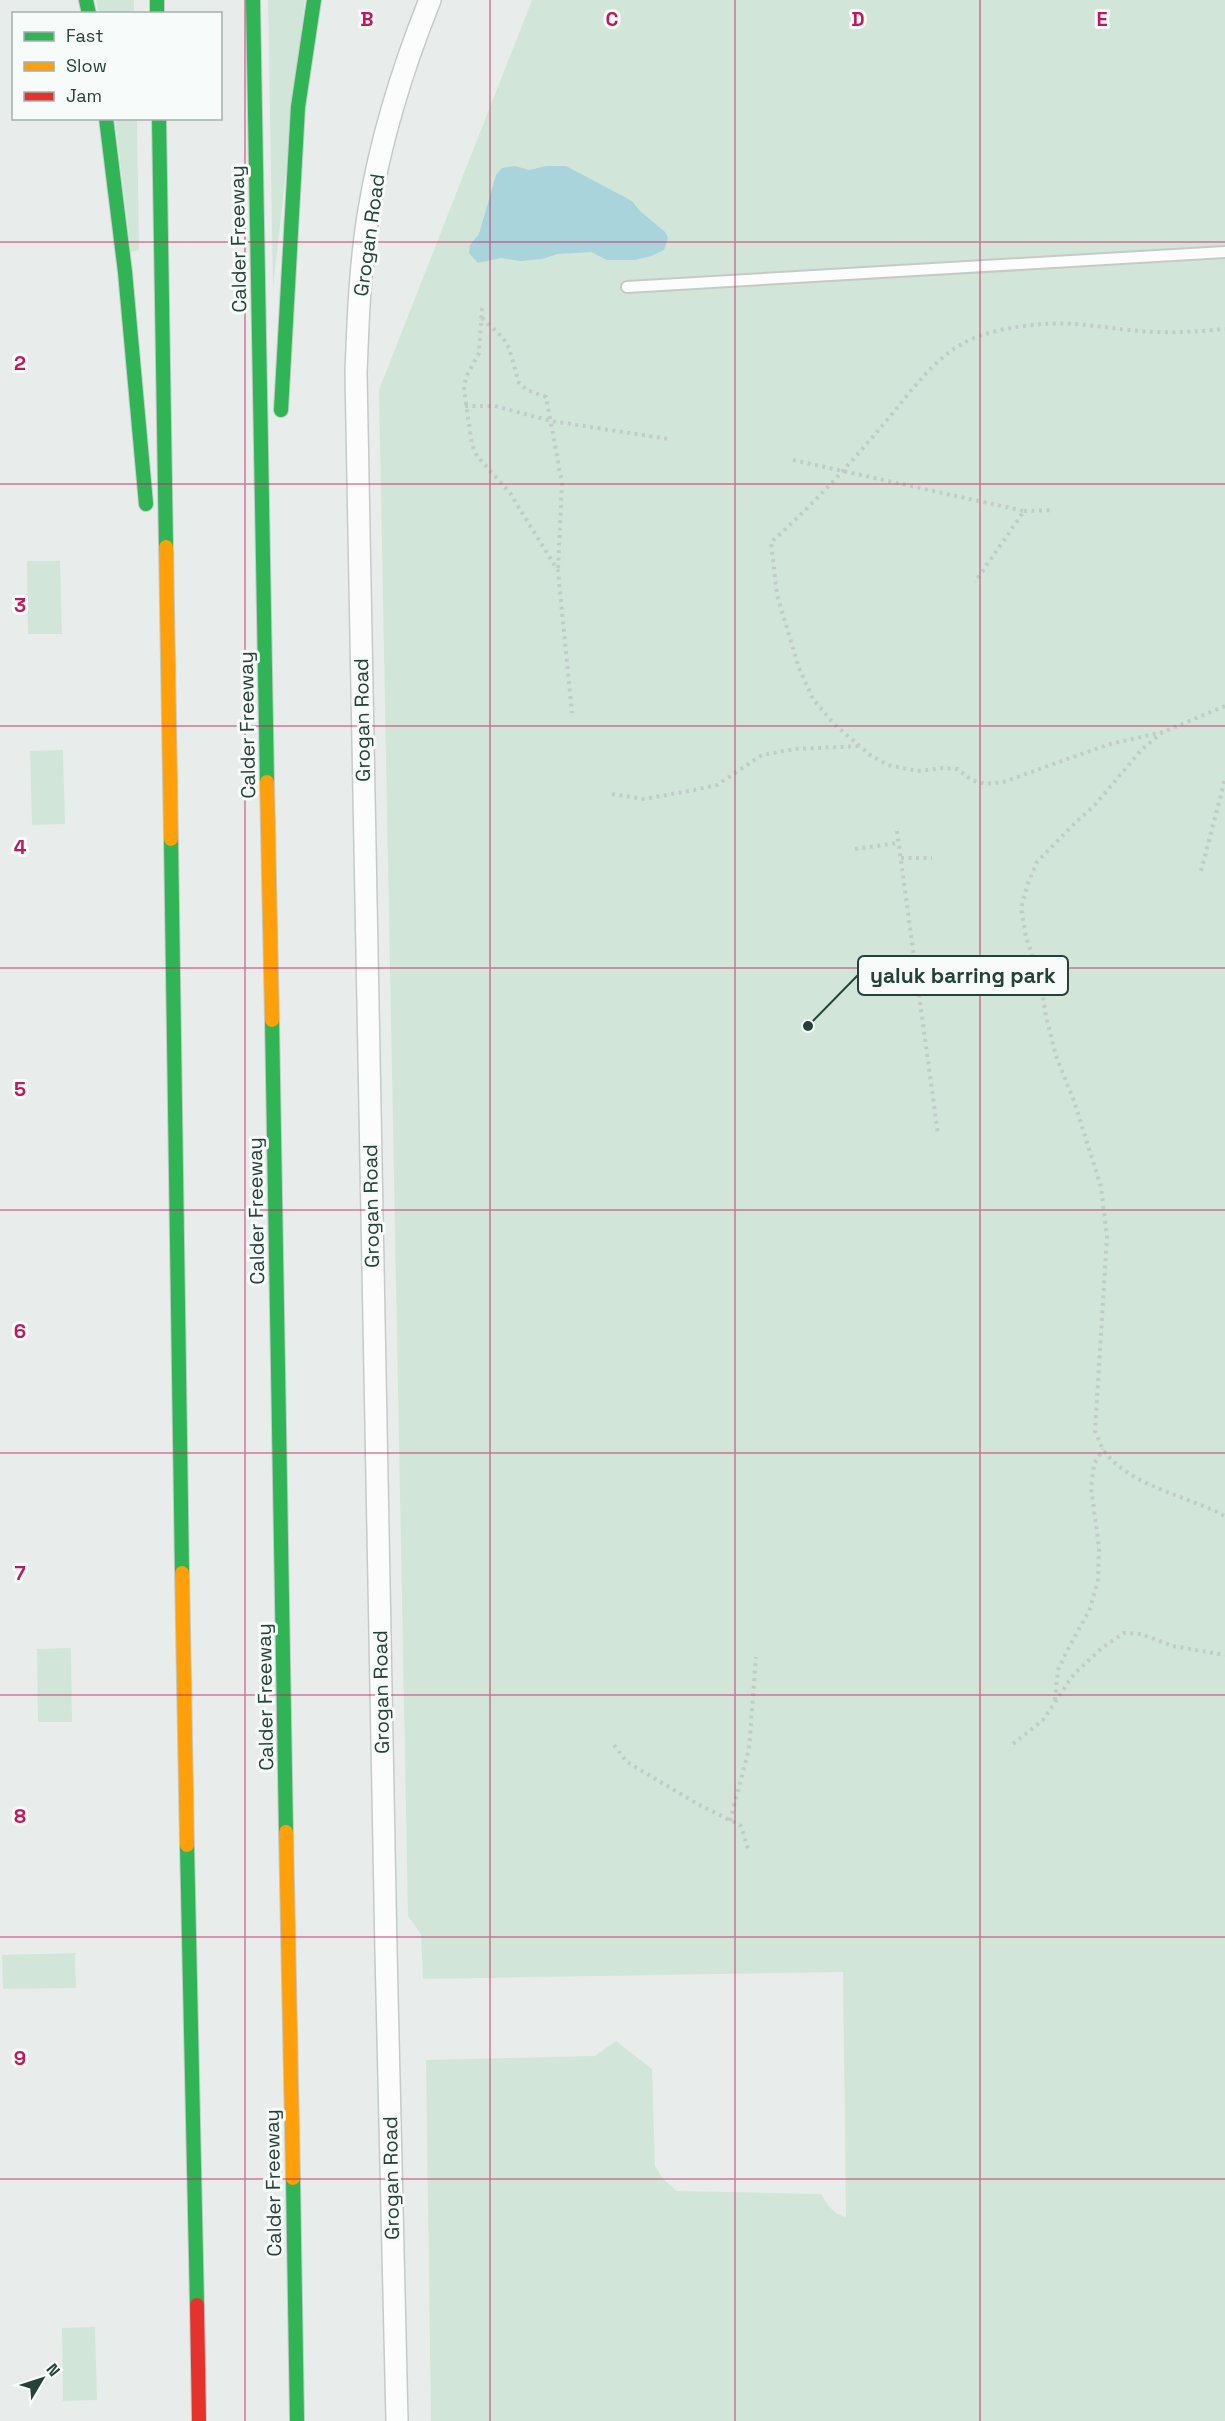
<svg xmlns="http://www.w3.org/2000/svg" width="1225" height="2421" viewBox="0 0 1225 2421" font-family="'Space Grotesk',sans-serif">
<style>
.green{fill:#d1e6d8}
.water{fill:#a9d4db}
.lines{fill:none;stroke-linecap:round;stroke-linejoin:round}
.lane-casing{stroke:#c5cac8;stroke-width:14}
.street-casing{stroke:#c5cac8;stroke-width:24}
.fast-casing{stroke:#c3ccc9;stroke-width:16}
.slow-casing{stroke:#c3ccc9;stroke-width:16}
.jam-casing{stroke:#c3ccc9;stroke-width:16}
.path{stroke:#c3ccca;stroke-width:4;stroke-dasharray:3 4.5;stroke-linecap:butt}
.lane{stroke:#fcfcfc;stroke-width:10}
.street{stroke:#fcfcfc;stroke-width:21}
.fast{stroke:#30b455;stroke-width:14}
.slow{stroke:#ff9f0a;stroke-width:14}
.jam{stroke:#e5322d;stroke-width:14}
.grid{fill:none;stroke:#c2185b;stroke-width:1.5;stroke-opacity:0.55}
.labels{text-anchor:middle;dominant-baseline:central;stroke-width:6;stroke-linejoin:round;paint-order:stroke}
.street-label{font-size:20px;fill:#24423a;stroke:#f7fbf9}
.grid-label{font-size:20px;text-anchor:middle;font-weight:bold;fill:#c2185b;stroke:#f7fbf9;stroke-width:6;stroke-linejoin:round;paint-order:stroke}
.leader{fill:none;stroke:#24423a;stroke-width:2}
.callout-dot{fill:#24423a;stroke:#f7fbf9;stroke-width:2}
.callout{fill:#f7fbf9;stroke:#24423a;stroke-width:2}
.callout-label{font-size:21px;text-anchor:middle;font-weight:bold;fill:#24423a}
</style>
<rect width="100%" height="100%" fill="#e8edeb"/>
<!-- green -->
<path class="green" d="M96,0H134V13H99Z
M268,0H305L273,288Z
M532,0H1225V2421H431L426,2060L595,2056L616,2041L652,2069L655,2166L663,2179L677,2191L821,2194C827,2204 834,2215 846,2217L843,1972L423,1979L421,1934L408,1916L379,390Z
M115,119H137L139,250L131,252Z
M27,561H60L62,634H28Z
M63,750L65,824L32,825L30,751Z
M71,1648L72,1722H38L37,1649Z
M75,1953L76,1988L3,1989L2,1955Z
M95,2327L97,2400L63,2401L62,2328Z"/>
<!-- water -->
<path class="water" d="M515,166L529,170L546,166H566L632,201L640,211L665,232L668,238L664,250L651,256L635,260H607L591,252L558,254L542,259L520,261L501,258L478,263L469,253L470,245L479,234L496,175L502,168Z"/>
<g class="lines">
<defs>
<path id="lane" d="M627,287L1225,252"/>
<path id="street" d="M397,2421L386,1951L356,373C358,319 360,264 369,210C381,138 403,67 430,0"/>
<path id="fast" d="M86,0L89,14
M157,0V14
M253,0L267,782
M106,118L125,272L146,504
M159,118L166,547
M281,410L298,107L314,0
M171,839L182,1573
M272,1020L286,1832
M187,1845L197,2305
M293,2178L297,2421"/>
<path id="slow" d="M166,547L171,839
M267,782L272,1020
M182,1573L187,1845
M286,1832L293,2178"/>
<path id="jam" d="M197,2305L199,2421"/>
</defs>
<!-- lane casing -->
<use href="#lane" class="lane-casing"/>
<!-- street casing -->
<use href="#street" class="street-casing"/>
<!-- fast casing -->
<use href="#fast" class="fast-casing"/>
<!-- slow casing -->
<use href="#slow" class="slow-casing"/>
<!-- jam casing -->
<use href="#jam" class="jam-casing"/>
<!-- path -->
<path class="path" d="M482,308L479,353L466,377L464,390L472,445L477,456L510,493L558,571L572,713
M482,318L503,338L509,348L519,383L527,390L546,397L562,483L558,570
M465,406H495L551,421L669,439
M793,460L1024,511L975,582
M1024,511L1054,510
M1225,706L1163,732L1142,749L1094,806L1077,821L1037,862L1028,883L1021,908L1026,937L1040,978L1046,1016L1056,1056L1074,1101L1101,1187L1107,1237L1095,1431C1098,1437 1100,1444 1103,1449C1126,1485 1188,1496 1225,1516
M1163,732L1110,744L1003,782L985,784L971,780L958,769L942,768L917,771L888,765L870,755L834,724L813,699L799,668L777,595L771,542C814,504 851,463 887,420C910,393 929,364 960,345C983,331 1017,326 1043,324C1081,321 1119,331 1157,332C1180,333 1202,331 1225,329
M612,794L644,799L694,790L717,785L762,755L795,749L860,746
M897,831L938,1135
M855,849L898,843
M901,858H932
M1201,871L1225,779
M1055,1700L1058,1670L1068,1649L1090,1609L1098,1580L1099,1547L1091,1488L1094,1464L1103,1449
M1013,1744L1043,1720L1074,1674L1102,1648L1124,1633L1141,1634L1173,1646L1225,1655
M614,1745L627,1762L696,1803L741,1826L749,1852
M730,1821L749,1749L756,1657"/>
<!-- lane -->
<use href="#lane" class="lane"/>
<!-- street -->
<use href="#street" class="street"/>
<!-- fast -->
<use href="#fast" class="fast"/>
<!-- slow -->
<use href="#slow" class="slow"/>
<!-- jam -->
<use href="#jam" class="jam"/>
</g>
<!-- grid -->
<path class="grid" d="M245,0V2421M490,0V2421M735,0V2421M980,0V2421M0,242H1225M0,484H1225M0,726H1225M0,968H1225M0,1210H1225M0,1453H1225M0,1695H1225M0,1937H1225M0,2179H1225"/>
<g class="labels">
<!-- street labels -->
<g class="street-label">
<text transform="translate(369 235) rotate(-82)">Grogan Road</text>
<text transform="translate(238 239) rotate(-91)">Calder Freeway</text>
<text transform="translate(362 720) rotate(-91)">Grogan Road</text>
<text transform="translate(247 725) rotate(-91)">Calder Freeway</text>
<text transform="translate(371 1206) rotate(-91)">Grogan Road</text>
<text transform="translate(256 1211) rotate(-91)">Calder Freeway</text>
<text transform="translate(381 1692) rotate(-91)">Grogan Road</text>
<text transform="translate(265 1697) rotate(-91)">Calder Freeway</text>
<text transform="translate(391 2178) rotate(-91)">Grogan Road</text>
<text transform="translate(273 2183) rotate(-91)">Calder Freeway</text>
</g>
</g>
<g class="grid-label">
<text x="367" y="26">B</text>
<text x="612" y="26">C</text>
<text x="858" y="26">D</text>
<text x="1102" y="26">E</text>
<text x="20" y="370">2</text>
<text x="20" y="612">3</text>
<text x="20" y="854">4</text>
<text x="20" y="1096">5</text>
<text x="20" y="1338">6</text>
<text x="20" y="1580">7</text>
<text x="20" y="1823">8</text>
<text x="20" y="2065">9</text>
</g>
<!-- callouts -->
<path class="leader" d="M808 1026L858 975"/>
<circle class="callout-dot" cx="808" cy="1026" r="6"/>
<rect class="callout" x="858" y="956" width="210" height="39" rx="6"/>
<g class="callout-label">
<text x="963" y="983">yaluk barring park</text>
</g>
<!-- legend -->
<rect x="12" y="12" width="210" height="108" fill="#f7fbf9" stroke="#a3b1ad" stroke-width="1.5"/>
<rect x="24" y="32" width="30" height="9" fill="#30b455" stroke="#a3b1ad" stroke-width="1.5"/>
<text x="66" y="42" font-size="18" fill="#24423a">Fast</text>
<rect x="24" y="62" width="30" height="9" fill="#ff9f0a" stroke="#a3b1ad" stroke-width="1.5"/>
<text x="66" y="72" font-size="18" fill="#24423a">Slow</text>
<rect x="24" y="92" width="30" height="9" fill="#e5322d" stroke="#a3b1ad" stroke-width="1.5"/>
<text x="66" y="102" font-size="18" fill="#24423a">Jam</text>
<!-- north arrow -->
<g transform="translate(42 2379) rotate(51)" stroke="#f7fbf9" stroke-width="4.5" paint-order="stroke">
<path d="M0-4.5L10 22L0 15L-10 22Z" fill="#24423a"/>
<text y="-9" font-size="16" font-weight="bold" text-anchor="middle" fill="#24423a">N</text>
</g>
</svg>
